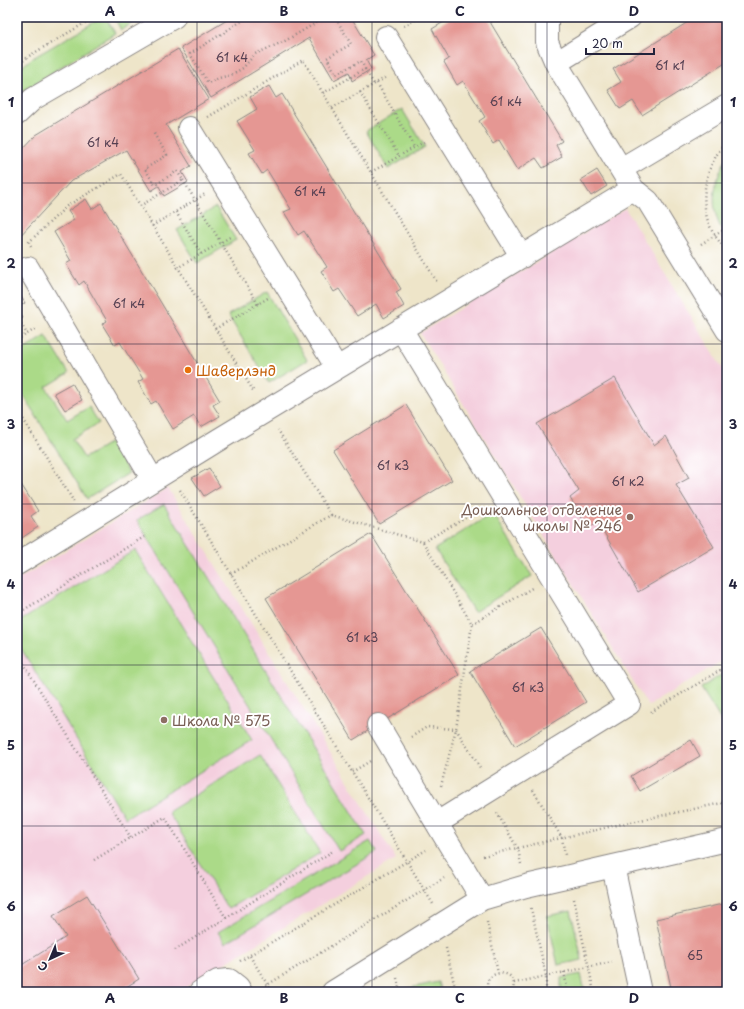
<svg xmlns="http://www.w3.org/2000/svg" width="744" height="1009" viewBox="0 0 744 1009" font-family="'Playpen Sans',sans-serif">
<style>
.built{fill:#f4cfde}
.green{fill:#abda88;stroke:#667e62}
.building{fill:#e59793}
.lines{fill:none;stroke-linecap:round;stroke-linejoin:round}
.minor-casing{stroke:#888482;stroke-width:24}
.path{stroke:#888482;stroke-width:2.5;stroke-dasharray:1 3;stroke-linecap:butt}
.minor{stroke:#fff;stroke-width:22}
.grid{fill:none;stroke:#22223b;stroke-width:1;stroke-opacity:0.55}
.food-dot{fill:#e8710a;stroke:#fff;stroke-width:1.5}
.education-dot{fill:#8d6e63;stroke:#fff;stroke-width:1.5}
.labels{text-anchor:middle;dominant-baseline:central;stroke-width:4;stroke-linejoin:round;paint-order:stroke}
.number-label{font-size:12px;fill:#533f51}
.food-label{font-size:14px;fill:#c56008;stroke:#fff;text-anchor:start}
.education-label{font-size:14px;fill:#785e54;stroke:#fff;text-anchor:end}
.neatline{fill:none;stroke:#22223b;stroke-width:1.5}
.grid-label{font-size:13px;text-anchor:middle;font-weight:bold;fill:#22223b}
</style>
<rect width="100%" height="100%" fill="#fff"/>
<filter id="ink" filterUnits="userSpaceOnUse"><feTurbulence type="fractalNoise" baseFrequency=".025" numOctaves="2"/><feDisplacementMap in="SourceGraphic" scale="8" xChannelSelector="R" yChannelSelector="G"/><feConvolveMatrix kernelMatrix="1 2 1 2 8 2 1 2 1" color-interpolation-filters="sRGB"/></filter>
<filter id="wash" filterUnits="userSpaceOnUse"><feTurbulence type="fractalNoise" baseFrequency=".012" numOctaves="4" result="noise"/><feDisplacementMap in="SourceGraphic" scale="16" xChannelSelector="R" yChannelSelector="G"/><feGaussianBlur stdDeviation="0.9" result="paint"/><feColorMatrix in="noise" values="0 0 0 0 0 0 0 0 0 0 0 0 0 0 0 0 0 1.4 0 .05"/><feComposite in="paint" operator="in"/></filter>
<g filter="url(#wash)">
<rect width="100%" height="100%" fill="#eee5c9"/>
<!-- built -->
<path class="built" d="M625,208L727,376V658L648,706L420,333Z
M168,488L396,859L178,992H17V580Z"/>
<!-- green -->
<path class="green" d="M103,17H105L115,33L21,92H17V71L31,59Z
M114,17H143L121,30Z
M402,109L425,147L388,169L366,131Z
M727,158V237C708,214 712,182 727,158Z
M216,207L236,240L197,263L177,230Z
M267,292L307,360L269,383L228,315Z
M46,336L69,373L46,387L67,420L89,407L99,423L72,439L84,458L111,442L129,473L87,499L17,385V354Z
M164,504L366,835L339,851L137,520Z
M493,513L532,576L474,612L435,549Z
M135,550L252,740L125,818L17,642V623Z
M727,671V730L701,688Z
M260,755L320,853L228,909L168,812Z
M370,841L377,852L225,943L218,932Z
M571,911L582,960L558,965L547,916Z
M581,974L585,992H561V978Z
M438,982L441,992H405V989Z"/>
<g id="blocks">
<!-- building -->
<path class="building" d="M232,17H351L374,55L366,60L371,69L352,81L349,72L334,80L309,38L211,98L181,48Z
M452,17H487L562,141L556,145L562,157L543,168L536,158L517,170L499,140L493,144L479,121L485,117L463,81L457,85L444,62L449,59L432,29Z
M696,17H727V62L642,115L633,101L620,109L608,90L621,82L613,69Z
M178,49L209,99L166,125L191,166L182,172L188,182L164,196L159,186L151,191L126,150L71,181L17,239V155L36,135Z
M269,86L276,98L282,94L401,289L396,292L404,306L384,318L376,304L357,316L339,289L334,292L321,271L327,267L304,231L298,235L284,212L291,209L267,170L262,174L249,153L255,150L237,121L257,109L250,97Z
M597,170L607,186L591,196L581,180Z
M86,199L92,209L101,203L220,401L213,405L220,416L201,427L194,416L173,429L156,401L151,404L138,382L143,379L120,342L115,345L102,324L107,321L84,281L79,285L66,264L71,261L54,232L74,220L68,211Z
M17,290L25,303L17,308Z
M17,309L23,318L17,322Z
M615,378L654,445L666,436L689,478L676,485L714,547L638,592L598,522L588,528L570,498L579,491L537,424Z
M72,383L82,400L65,410L54,393Z
M406,405L452,480L379,524L333,450Z
M209,468L220,486L204,496L192,478Z
M17,478L38,511L31,516L38,527L19,540L17,536Z
M371,534L459,675L353,740L266,598Z
M541,628L586,702L515,746L470,671Z
M691,740L700,756L640,791L631,776Z
M87,895L139,979L118,992H99L97,989L92,992H17V968L66,937L53,916Z
M727,903V992H672L656,919Z"/>
</g>
</g>
<g filter="url(#ink)">
<use href="#blocks" fill-opacity="0" stroke="#888482" stroke-width="1"/>
<g class="lines">
<defs>
<path id="minor" d="M547,17V42L556,63L633,189L648,201L727,330
M386,37L522,257
M556,63L630,17
M17,114L33,99L174,17
M189,128L337,368
M621,169L727,106
M28,268L153,480
M401,329L629,704L437,823
M17,564L218,440L633,189
M378,725L482,899L526,886L727,840
M613,866L640,992
M200,992L218,981L229,980L238,987L241,992
M333,992L482,899"/>
</defs>
<!-- minor casing -->
<use href="#minor" class="minor-casing"/>
<!-- path -->
<path class="path" d="M248,17L190,54L208,83L219,78L231,75L243,68L255,54L285,41L326,17
M404,26L420,17
M17,66L29,56L95,17
M365,69L374,84
M377,83L414,147
M360,92L399,156
M323,93L365,69L361,61L336,74L327,58L351,44L335,17
M332,108L385,78
M208,117L303,60L437,282
M727,141C704,166 696,206 715,236C719,241 723,246 727,251
M371,172L424,142
M183,180L258,304
M140,206L183,180L177,171L155,185L145,169L167,155L153,132
M176,212L201,254
M152,226L205,194
M701,244L727,228
M31,246L29,242L67,206L121,174L254,392
M177,268L230,237
M17,317L27,334
M215,329L268,298
M17,340L37,328
M17,409L74,502
M180,490L433,904
M331,515L423,542L472,624L532,588
M423,542L483,508
M231,574L331,515L278,430
M17,614L144,537
M17,653L131,838
M651,712L727,666
M411,737L427,727L456,729L481,769
M352,772L372,760
M441,786L456,729L472,624
M533,790L562,838L565,855
M497,813L518,849L521,864
M483,856L626,823L727,802
M94,860L165,817L226,918
M574,899L594,992
M531,908L546,976V992
M487,922L498,973
M446,948L456,992
M175,950L333,851
M250,956L272,992
M240,961L426,850
M564,972L567,987L566,992
M397,978L400,992
M514,983L612,962
M262,988L444,878
M474,992L488,989
M489,992C478,968 523,966 512,992"/>
<!-- minor -->
<use href="#minor" class="minor"/>
</g>
</g>
<!-- grid -->
<path class="grid" d="M197,17V992M372,17V992M547,17V992M17,183H727M17,344H727M17,504H727M17,665H727M17,826H727"/>
<!-- markers -->
<circle class="food-dot" cx="188" cy="370" r="4"/>
<g class="education-dot">
<circle cx="630" cy="517" r="4"/>
<circle cx="164" cy="720" r="4"/>
</g>
<g class="labels">
<!-- number labels -->
<g class="number-label">
<text x="232" y="57">61 к4</text>
<text x="670" y="65">61 к1</text>
<text x="506" y="101">61 к4</text>
<text x="103" y="142">61 к4</text>
<text x="310" y="191">61 к4</text>
<text x="129" y="303">61 к4</text>
<text x="393" y="465">61 к3</text>
<text x="628" y="481">61 к2</text>
<text x="362" y="637">61 к3</text>
<text x="528" y="687">61 к3</text>
<text x="695" y="955">65</text>
</g>
<!-- food labels -->
<g class="food-label">
<text x="196" y="370">Шаверлэнд</text>
</g>
<!-- education labels -->
<g class="education-label">
<text x="622" y="509">Дошкольное отделение<tspan x="622" dy="16">школы № 246</tspan></text>
<text x="172" y="720" text-anchor="start">Школа № 575</text>
</g>
</g>
<!-- margin -->
<rect width="744" height="1009" fill="none" stroke="#fff" stroke-width="44"/>
<!-- north arrow -->
<g transform="translate(50 959) rotate(224)" stroke="#ffffff" stroke-width="3" paint-order="stroke">
<path d="M0-3L7 15L0 10L-7 15Z" fill="#22223b"/>
<text y="-6" font-size="11" font-weight="bold" text-anchor="middle" fill="#22223b">С</text>
</g>
<!-- scale -->
<path d="M586 48v6h68v-6" fill="none" stroke="#22223b" stroke-width="2"/>
<text x="592" y="48" font-size="12" fill="#22223b" stroke="#ffffff" stroke-width="3" paint-order="stroke">20 m</text>
<rect x="22" y="22" width="700" height="965" class="neatline"/>
<g class="grid-label">
<text x="110" y="16">A</text>
<text x="284" y="16">B</text>
<text x="460" y="16">C</text>
<text x="634" y="16">D</text>
<text x="11" y="107">1</text>
<text x="733" y="107">1</text>
<text x="11" y="268">2</text>
<text x="733" y="268">2</text>
<text x="11" y="429">3</text>
<text x="733" y="429">3</text>
<text x="11" y="589">4</text>
<text x="733" y="589">4</text>
<text x="11" y="750">5</text>
<text x="733" y="750">5</text>
<text x="11" y="911">6</text>
<text x="733" y="911">6</text>
<text x="110" y="1003">A</text>
<text x="284" y="1003">B</text>
<text x="460" y="1003">C</text>
<text x="634" y="1003">D</text>
</g>
</svg>
